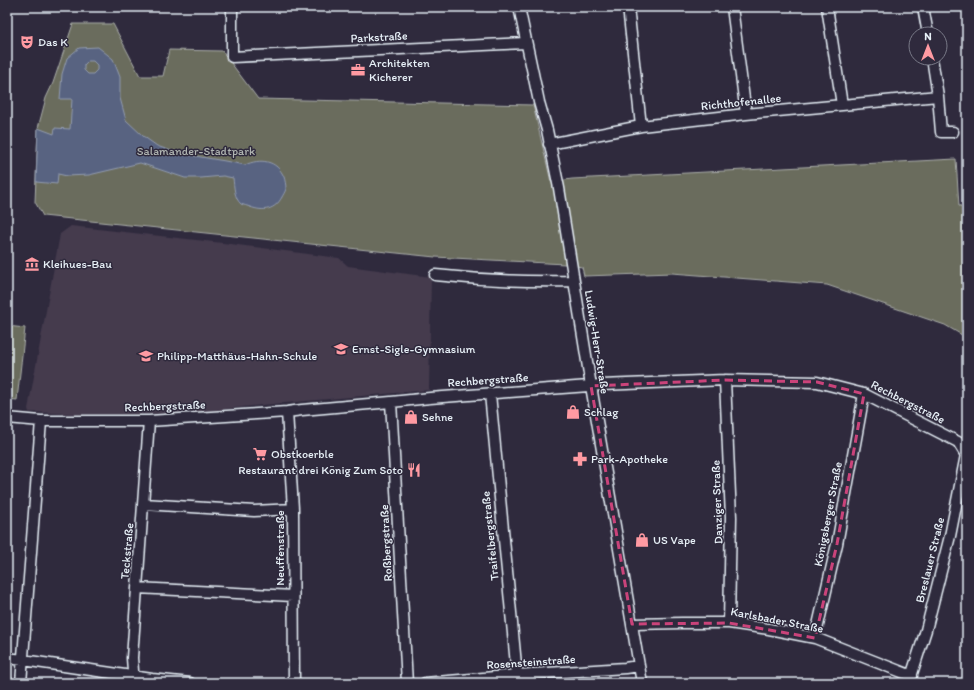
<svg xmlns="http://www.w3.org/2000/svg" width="974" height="690" viewBox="0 0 974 690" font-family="Itim,sans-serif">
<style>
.built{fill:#443a4d}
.green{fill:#6b6c5d;stroke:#aaaeaa}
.water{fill:#586481;stroke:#929cb1;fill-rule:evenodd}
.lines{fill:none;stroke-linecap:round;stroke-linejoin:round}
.street-casing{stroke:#e8f1f8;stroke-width:13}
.street{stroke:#2f2a3d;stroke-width:10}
.marked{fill:none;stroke:#ca437a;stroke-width:3;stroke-dasharray:8 5;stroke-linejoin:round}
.labels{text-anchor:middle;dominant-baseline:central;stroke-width:3;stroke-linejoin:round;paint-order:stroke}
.street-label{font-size:12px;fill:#e8f1f8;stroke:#2f2a3d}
.poi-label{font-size:12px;fill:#e8f1f8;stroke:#2f2a3d;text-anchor:start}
.park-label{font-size:12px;fill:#b0b5b2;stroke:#2f2a3d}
</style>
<rect width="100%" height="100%" fill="#2f2a3d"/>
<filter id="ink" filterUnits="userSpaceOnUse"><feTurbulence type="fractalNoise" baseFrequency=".025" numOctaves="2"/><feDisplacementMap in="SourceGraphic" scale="8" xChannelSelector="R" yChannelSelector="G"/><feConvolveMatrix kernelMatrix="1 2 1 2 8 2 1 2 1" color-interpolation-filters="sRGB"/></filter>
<g filter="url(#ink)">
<!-- built -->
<path class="built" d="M71,226L223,243L339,258L348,266L431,277L429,390L262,405L209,411L142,414H74L29,412L28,409L60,234Z"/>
<!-- green -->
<path class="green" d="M73,24H113L140,76H163L169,50L222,51L258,99L533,105L551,182L572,179L956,159L959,206H967V338L945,325L827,285L672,273L584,276L582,267L565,264L435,257L43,216L35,202L38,128L46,98L53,83Z
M7,326L25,328L17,400L7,399Z"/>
<!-- water -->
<path class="water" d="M98,47L113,59L120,77V98L126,120L143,136L157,146L177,153L225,161L245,165C260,158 277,160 284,177C285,180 286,185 286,189C285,192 283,195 282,197C275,210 264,212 250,207C248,206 243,205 241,204C234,198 234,186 233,178L223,176L201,178H185L140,163L89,175L67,176L58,174L57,184L36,182L38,128L54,134L55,128L70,129L72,99H60L62,74L67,58L79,48ZM88,61H93L97,65V70L93,74H88L84,70V65Z"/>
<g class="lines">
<defs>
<path id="street" d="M232,7V57L526,43
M519,7L539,102L547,130L559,188L591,386L642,683
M628,7L641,126
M732,7L746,114
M827,7L842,105
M923,7L928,34
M932,58L938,96L941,132H953
M549,144L641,126L746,114L938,96
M435,275C481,280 528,282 574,281
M725,380L731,517L729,623
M490,394L517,675
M391,402L407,683
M287,412L293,509L294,683
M7,418L41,421H149L287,412L302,410L391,402L430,398L602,385L725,380L817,382L864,394L958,442L966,455L950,536L926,630L909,683
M144,504L254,511L293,509
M137,588L293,596
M632,624L682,623H729L769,629L815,638L912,676
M815,638L837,544L864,394
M7,658L23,660L152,679L190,683
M21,683L41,421
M134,683L132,658L149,421
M425,683L517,675L625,668L638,666"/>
</defs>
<!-- street casing -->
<use href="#street" class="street-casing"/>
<!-- street -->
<use href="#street" class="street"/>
</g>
</g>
<!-- marked area -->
<path class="marked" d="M725,380L817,382L864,394L837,544L815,638L729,623L632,624L591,386Z"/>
<!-- icons -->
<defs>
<symbol id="theatre-bare" viewBox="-9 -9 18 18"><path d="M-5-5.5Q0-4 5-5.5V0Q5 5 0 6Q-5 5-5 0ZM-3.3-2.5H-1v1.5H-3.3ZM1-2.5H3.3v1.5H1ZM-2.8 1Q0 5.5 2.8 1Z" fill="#ff9aa2" stroke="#2f2a3d" stroke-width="2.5" paint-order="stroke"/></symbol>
<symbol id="office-bare" viewBox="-9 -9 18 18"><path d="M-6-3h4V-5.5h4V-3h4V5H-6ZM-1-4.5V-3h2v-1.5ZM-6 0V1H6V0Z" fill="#ff9aa2" stroke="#2f2a3d" stroke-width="2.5" paint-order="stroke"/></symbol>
<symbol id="museum-bare" viewBox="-9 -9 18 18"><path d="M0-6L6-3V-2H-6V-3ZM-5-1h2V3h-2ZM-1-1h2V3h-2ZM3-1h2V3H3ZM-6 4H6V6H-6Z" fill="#ff9aa2" stroke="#2f2a3d" stroke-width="2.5" paint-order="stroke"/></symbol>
<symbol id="school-bare" viewBox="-9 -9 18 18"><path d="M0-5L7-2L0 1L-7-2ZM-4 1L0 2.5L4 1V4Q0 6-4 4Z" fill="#ff9aa2" stroke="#2f2a3d" stroke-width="2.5" paint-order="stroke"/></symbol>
<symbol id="shop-bare" viewBox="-9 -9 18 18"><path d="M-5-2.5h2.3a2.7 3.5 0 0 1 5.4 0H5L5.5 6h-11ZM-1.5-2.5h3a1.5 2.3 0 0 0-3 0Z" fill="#ff9aa2" stroke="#2f2a3d" stroke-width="2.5" paint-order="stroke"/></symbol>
<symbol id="supermarket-bare" viewBox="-9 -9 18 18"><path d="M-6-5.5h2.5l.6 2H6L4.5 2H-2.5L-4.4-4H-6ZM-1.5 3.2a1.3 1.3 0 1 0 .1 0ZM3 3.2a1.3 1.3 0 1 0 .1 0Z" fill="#ff9aa2" stroke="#2f2a3d" stroke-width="2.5" paint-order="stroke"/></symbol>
<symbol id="pharmacy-bare" viewBox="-9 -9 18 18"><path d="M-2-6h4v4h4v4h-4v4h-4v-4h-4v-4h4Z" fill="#ff9aa2" stroke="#2f2a3d" stroke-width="2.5" paint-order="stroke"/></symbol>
<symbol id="restaurant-bare" viewBox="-9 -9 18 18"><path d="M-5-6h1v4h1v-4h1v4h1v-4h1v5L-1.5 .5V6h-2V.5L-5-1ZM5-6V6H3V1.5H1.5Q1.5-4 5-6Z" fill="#ff9aa2" stroke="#2f2a3d" stroke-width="2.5" paint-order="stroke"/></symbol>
</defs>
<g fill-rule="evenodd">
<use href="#theatre-bare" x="17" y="32" width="20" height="20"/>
<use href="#office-bare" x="348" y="60" width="20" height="20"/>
<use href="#museum-bare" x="22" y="254" width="20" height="20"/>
<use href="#school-bare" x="331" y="339" width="20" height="20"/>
<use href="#school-bare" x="136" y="346" width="20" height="20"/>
<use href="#shop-bare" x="563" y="402" width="20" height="20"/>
<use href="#shop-bare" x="401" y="407" width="20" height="20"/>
<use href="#supermarket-bare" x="250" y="444" width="20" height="20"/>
<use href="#pharmacy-bare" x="570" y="449" width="20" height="20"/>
<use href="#restaurant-bare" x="404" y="460" width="20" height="20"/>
<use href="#shop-bare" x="632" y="530" width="20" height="20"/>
</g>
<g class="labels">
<!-- street labels -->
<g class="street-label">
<text transform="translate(379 37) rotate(-3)">Parkstraße</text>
<text transform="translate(741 102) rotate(-6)">Richthofenallee</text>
<text transform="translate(597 342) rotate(81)">Ludwig-Herr-Straße</text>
<text transform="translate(488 380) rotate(-4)">Rechbergstraße</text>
<text transform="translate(908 402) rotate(27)">Rechbergstraße</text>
<text transform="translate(165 406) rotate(-2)">Rechbergstraße</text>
<text transform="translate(717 502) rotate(-92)">Danziger Straße</text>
<text transform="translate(828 514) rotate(-79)">Königsberger Straße</text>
<text transform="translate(490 536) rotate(-96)">Traifelbergstraße</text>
<text transform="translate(386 543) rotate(-93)">Roßbergstraße</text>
<text transform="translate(280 548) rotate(-90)">Neuffenstraße</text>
<text transform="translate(127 551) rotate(-85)">Teckstraße</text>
<text transform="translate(930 560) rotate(-76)">Breslauer Straße</text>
<text transform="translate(777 620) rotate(11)">Karlsbader Straße</text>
<text transform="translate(531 662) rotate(-4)">Rosensteinstraße</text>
</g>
<!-- poi labels -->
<g class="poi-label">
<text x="38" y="42">Das K</text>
<text x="369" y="63">Architekten<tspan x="369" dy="14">Kicherer</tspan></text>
<text x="43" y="264">Kleihues-Bau</text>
<text x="352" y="349">Ernst-Sigle-Gymnasium</text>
<text x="157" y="356">Philipp-Matthäus-Hahn-Schule</text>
<text x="584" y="412">Schlag</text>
<text x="422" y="417">Sehne</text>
<text x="271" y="454">Obstkoerble</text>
<text x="591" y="459">Park-Apotheke</text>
<text x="403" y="470" text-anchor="end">Restaurant drei König Zum Soto</text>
<text x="653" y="540">US Vape</text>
</g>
<!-- park labels -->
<g class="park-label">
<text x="196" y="151">Salamander-Stadtpark</text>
</g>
</g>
<!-- margin -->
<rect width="974" height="690" fill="none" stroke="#2f2a3d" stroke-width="24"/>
<rect x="12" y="12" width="950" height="666" fill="none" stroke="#e8f1f8" stroke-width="1.5" filter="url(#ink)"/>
<!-- north arrow -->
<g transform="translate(928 46)"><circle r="19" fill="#2f2a3d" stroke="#797a88"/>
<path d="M0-3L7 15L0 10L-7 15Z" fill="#ff9aa2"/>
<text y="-6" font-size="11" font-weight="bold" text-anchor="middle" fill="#e8f1f8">N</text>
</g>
</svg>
